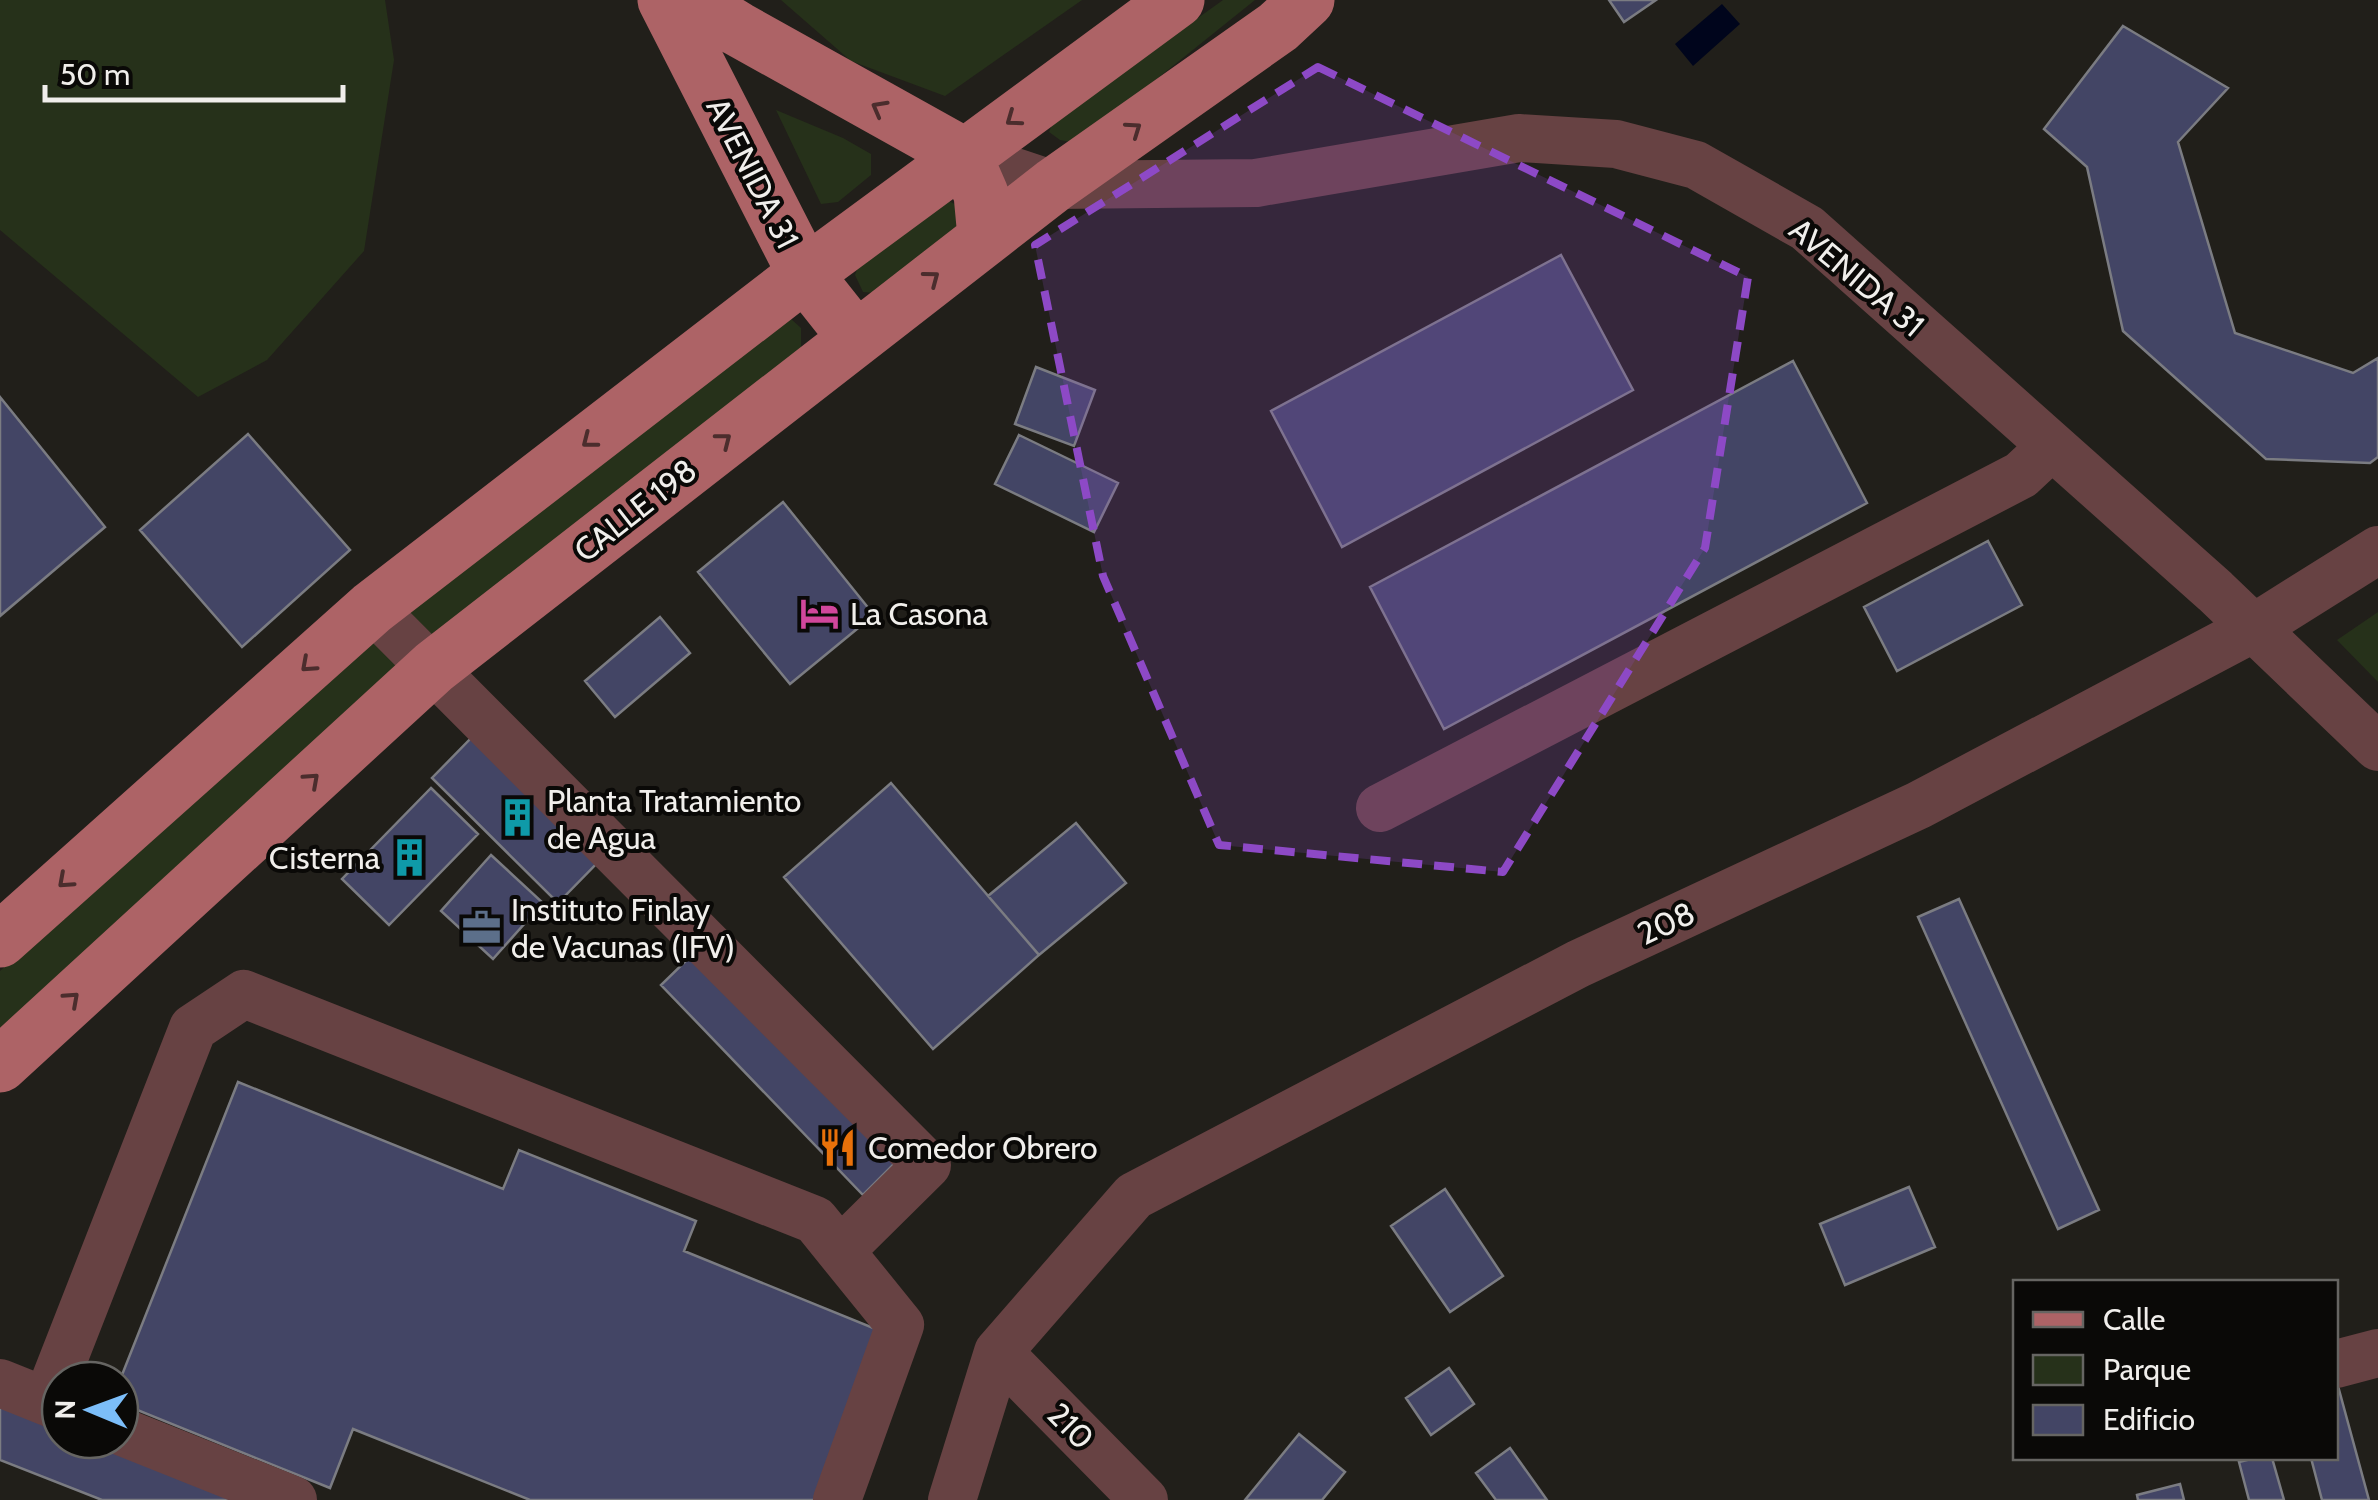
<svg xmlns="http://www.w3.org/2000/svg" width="2378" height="1500" viewBox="0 0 2378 1500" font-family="Cabin,sans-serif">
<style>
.green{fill:#26311a}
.water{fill:#00051c}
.building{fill:#434565;stroke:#7b7c82;stroke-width:2.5}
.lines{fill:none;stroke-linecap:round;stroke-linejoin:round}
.minor{stroke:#674243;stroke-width:48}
.major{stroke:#ad6366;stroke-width:55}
.oneway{stroke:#4b2d2d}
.marked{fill:#8d49c6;fill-opacity:0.2;stroke:#8d49c6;stroke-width:8;stroke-dasharray:20 12;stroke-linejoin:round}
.labels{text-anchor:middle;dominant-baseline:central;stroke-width:8;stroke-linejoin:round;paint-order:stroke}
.street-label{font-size:32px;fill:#f0eeeb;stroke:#0a0907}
.poi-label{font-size:32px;fill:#f0eeeb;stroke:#0a0907;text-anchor:start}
</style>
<rect width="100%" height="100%" fill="#211f1a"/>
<!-- green -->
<path class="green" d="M0,0H385L394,60L364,251L267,360L198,397L0,230Z
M781,0H1082L945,96L851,61Z
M1223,0H1255L1077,143L1060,140L1049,132L1053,122Z
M776,110L843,138L871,154V175L838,202L821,204Z
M949,201L960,207L957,228L875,293L863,292L855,275L860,261Z
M790,318L801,328V352L0,1031V971L395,619Z
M2378,612V682L2337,640Z"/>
<!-- water -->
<path class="water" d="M1722,4L1740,24L1693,66L1675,44Z"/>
<!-- building -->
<path class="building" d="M1609,0H1656L1624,22Z
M2123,26L2228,88L2178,142L2235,333L2353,373L2378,358V457L2370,463L2266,459L2123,331L2087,167L2044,129Z
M1561,255L1633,390L1342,547L1271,411Z
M1793,361L1867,503L1444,729L1370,587Z
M1036,367L1095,390L1074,446L1015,424Z
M0,397L105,527L0,616Z
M248,434L350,550L242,647L140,530Z
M1019,435L1118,483L1094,532L995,484Z
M783,502L874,615L790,684L698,572Z
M1988,541L2022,605L1897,671L1864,607Z
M660,617L690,653L615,717L585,681Z
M477,732L603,857L558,903L432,778Z
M891,783L1039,955L933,1049L784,877Z
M431,788L478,834L389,925L342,879Z
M1076,823L1126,883L1039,955L988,896Z
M491,855L543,903L493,959L441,911Z
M1959,899L2099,1210L2058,1229L1918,917Z
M698,949L899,1159L863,1195L661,985Z
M238,1082L503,1189L519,1150L696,1221L684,1251L888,1334L821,1500H530L353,1429L330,1488L120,1403V1380Z
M1909,1187L1935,1247L1845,1285L1820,1224Z
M1445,1189L1503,1276L1450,1312L1391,1226Z
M1449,1368L1474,1404L1431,1435L1406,1398Z
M2336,1386H2338L2369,1500H2322L2311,1458H2336Z
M0,1404L60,1429V1440H88L233,1500H102L0,1460Z
M1299,1434L1345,1472L1322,1500H1245Z
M1510,1448L1547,1500H1496L1476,1473Z
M2255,1458H2272L2284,1500H2249L2239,1462Z
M2180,1484L2184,1500H2138L2137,1495Z"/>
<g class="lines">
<!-- minor -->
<path class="minor" d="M964,155L1054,185L1256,183L1519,138L1616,144L1696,165L1807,228L2215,591L2378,747
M372,608L927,1165L840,1251
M1380,808L2021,475L2052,446
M998,1352L1144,1500
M2336,1364L2378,1353
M0,1383L60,1407
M47,1401L193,1028L244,994L815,1220L900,1325L837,1500
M120,1431L293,1500
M952,1500L998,1352L1134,1196L1578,964L1919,805L2252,629L2378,550"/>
<!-- major -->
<path class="major" d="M665,0L805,274L855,337
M691,0L738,29L964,155L981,194L985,237
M0,940L372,608L805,274L1177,0
M0,1065L434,667L1054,185L1278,27L1307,0"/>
</g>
<!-- one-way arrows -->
<defs><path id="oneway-chevron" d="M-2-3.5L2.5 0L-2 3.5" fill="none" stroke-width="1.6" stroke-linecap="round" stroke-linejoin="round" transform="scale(2.5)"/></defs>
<g class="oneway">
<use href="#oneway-chevron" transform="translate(879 108) rotate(-151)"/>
<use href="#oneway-chevron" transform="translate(1013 119) rotate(144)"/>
<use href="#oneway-chevron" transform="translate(1134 129) rotate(-35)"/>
<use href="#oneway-chevron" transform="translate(932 278) rotate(-37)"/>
<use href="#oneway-chevron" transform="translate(724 440) rotate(-38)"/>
<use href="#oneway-chevron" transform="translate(589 441) rotate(142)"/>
<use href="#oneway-chevron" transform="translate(308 665) rotate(138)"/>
<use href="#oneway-chevron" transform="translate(312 780) rotate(-42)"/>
<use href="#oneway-chevron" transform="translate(65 881) rotate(138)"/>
<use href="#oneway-chevron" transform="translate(72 999) rotate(-42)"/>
</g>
<!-- marked area -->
<path class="marked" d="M1318,67L1748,277L1705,548L1503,872L1219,845L1103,576L1035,245Z"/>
<!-- icons -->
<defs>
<symbol id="hotel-bare" viewBox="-9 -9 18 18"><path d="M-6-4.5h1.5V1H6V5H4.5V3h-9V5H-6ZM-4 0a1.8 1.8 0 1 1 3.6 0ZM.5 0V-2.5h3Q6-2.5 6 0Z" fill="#d1479c" stroke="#0a0907" stroke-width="2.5" paint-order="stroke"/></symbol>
<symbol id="building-bare" viewBox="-9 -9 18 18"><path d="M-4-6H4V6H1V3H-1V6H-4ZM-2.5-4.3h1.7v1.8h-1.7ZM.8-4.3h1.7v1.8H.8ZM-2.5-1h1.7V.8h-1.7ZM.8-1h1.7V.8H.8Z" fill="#0f9aa8" stroke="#0a0907" stroke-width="2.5" paint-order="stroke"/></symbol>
<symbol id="office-bare" viewBox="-9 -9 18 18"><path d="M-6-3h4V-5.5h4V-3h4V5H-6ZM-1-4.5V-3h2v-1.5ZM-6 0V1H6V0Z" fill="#5c6f8a" stroke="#0a0907" stroke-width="2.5" paint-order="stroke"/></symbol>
<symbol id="restaurant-bare" viewBox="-9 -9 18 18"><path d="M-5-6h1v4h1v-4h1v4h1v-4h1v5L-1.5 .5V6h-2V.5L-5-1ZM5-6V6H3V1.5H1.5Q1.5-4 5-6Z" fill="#e8710a" stroke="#0a0907" stroke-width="2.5" paint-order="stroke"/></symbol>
</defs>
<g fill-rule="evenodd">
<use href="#hotel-bare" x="792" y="586" width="55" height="55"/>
<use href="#building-bare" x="490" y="790" width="55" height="55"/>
<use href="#building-bare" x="382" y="830" width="55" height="55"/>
<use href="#office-bare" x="454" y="900" width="55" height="55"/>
<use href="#restaurant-bare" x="810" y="1120" width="55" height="55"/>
</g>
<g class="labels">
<!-- street labels -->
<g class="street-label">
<text transform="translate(753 173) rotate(63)">AVENIDA 31</text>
<text transform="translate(1857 277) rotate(40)">AVENIDA 31</text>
<text transform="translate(635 510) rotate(-38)">CALLE 198</text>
<text transform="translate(1666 923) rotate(-25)">208</text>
<text transform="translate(1071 1426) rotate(45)">210</text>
</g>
<!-- poi labels -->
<g class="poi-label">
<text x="850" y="613">La Casona</text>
<text x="547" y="800">Planta Tratamiento<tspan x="547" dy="37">de Agua</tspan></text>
<text x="380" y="857" text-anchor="end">Cisterna</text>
<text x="511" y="909">Instituto Finlay<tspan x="511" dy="37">de Vacunas (IFV)</tspan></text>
<text x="868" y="1147">Comedor Obrero</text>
</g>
</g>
<!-- legend -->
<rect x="2013" y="1280" width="325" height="180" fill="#0a0907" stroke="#666562" stroke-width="2.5"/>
<rect x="2033" y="1312" width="50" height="15" fill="#ad6366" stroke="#666562" stroke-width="2.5"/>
<text x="2103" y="1330" font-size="30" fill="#f0eeeb">Calle</text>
<rect x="2033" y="1355" width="50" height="30" fill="#26311a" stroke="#666562" stroke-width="2.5"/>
<text x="2103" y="1380" font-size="30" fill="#f0eeeb">Parque</text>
<rect x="2033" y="1405" width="50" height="30" fill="#434565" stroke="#666562" stroke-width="2.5"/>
<text x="2103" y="1430" font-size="30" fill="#f0eeeb">Edificio</text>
<!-- north arrow -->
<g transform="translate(90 1410) rotate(271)"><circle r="48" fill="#0a0907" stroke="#666562" stroke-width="2.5"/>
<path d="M0-8L18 38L0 25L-18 38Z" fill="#7cbef9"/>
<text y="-15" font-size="28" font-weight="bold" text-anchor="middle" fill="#f0eeeb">N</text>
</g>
<!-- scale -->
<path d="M45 85v15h298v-15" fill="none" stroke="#f0eeeb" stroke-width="5"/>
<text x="60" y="85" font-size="30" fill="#f0eeeb" stroke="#0a0907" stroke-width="8" paint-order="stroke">50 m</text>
</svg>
